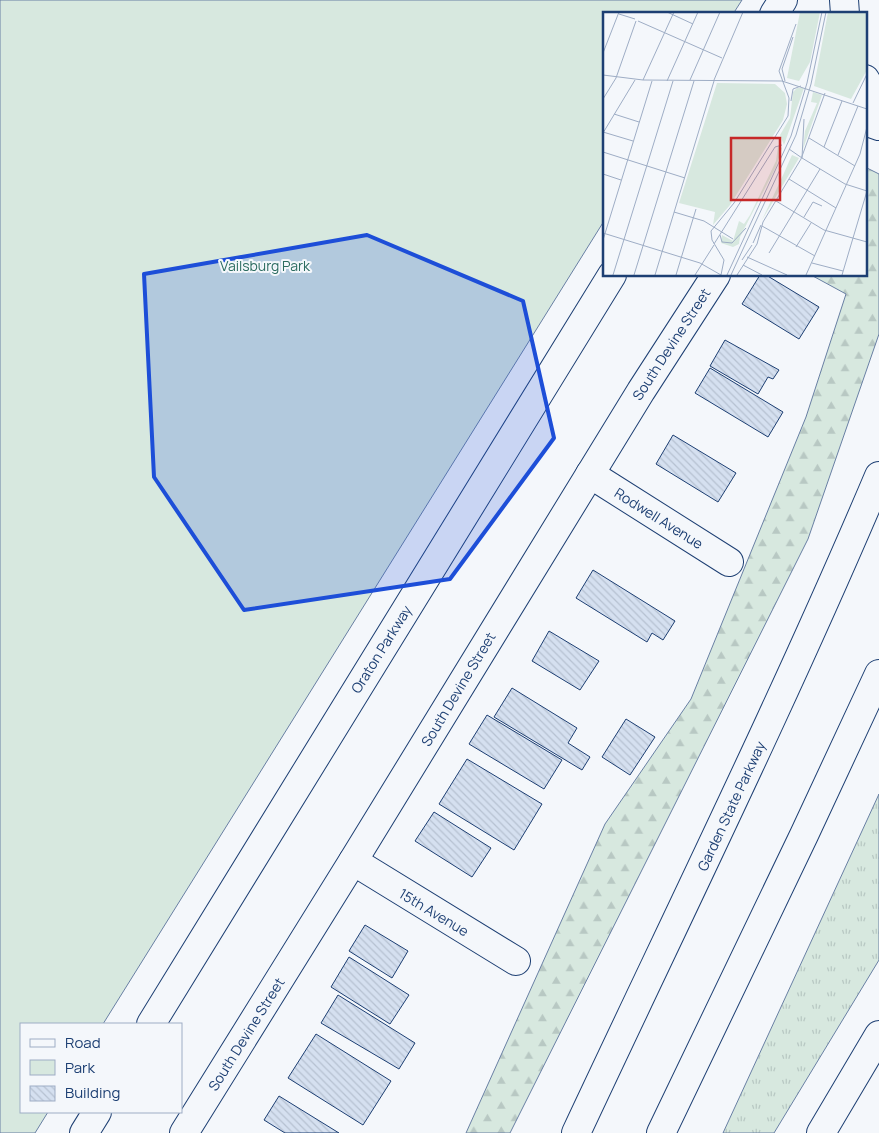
<svg xmlns="http://www.w3.org/2000/svg" width="879" height="1133" viewBox="0 0 879 1133" font-family="Manrope,sans-serif">
<style>
.grass{fill:url(#grass-tufts);stroke:#687fa3}
.forest{fill:url(#forest-firs);stroke:#687fa3}
.park{fill:#d7e8df;stroke:#687fa3}
.building{fill:url(#building-back-hatch);stroke:#1d3f73}
.lines{fill:none;stroke-linecap:round;stroke-linejoin:round}
.minor-casing{stroke:#1d3f73;stroke-width:30}
.secondary-casing{stroke:#1d3f73;stroke-width:30}
.motorway-casing{stroke:#1d3f73;stroke-width:30}
.minor{stroke:#f4f7fb;stroke-width:28}
.secondary{stroke:#f4f7fb;stroke-width:28}
.motorway{stroke:#f4f7fb;stroke-width:28}
.marked{fill:#1d4ed8;fill-opacity:0.2;stroke:#1d4ed8;stroke-width:4;stroke-linejoin:round}
.labels{text-anchor:middle;dominant-baseline:central;stroke-width:4;stroke-linejoin:round;paint-order:stroke}
.park-label{font-size:14px;fill:#2c6c60;stroke:#f4f7fb}
.street-label{font-size:14px;fill:#1d3f73;stroke:#f4f7fb}
.inset-road{fill:none;stroke:#9eadc5;stroke-width:1}
.view{fill:#c62828;fill-opacity:0.15;stroke:#c62828;stroke-width:2.5}
.inset-edge{fill:none;stroke:#1d3f73;stroke-width:2.5}
</style>
<defs>
<pattern id="grass-tufts" width="24" height="20" patternUnits="userSpaceOnUse" patternTransform="scale(1.25)"><rect width="24" height="20" fill="#d7e8df"/><path d="M3 7l-1-3M5 7V3M7 7l1-3M15 17l-1-3M17 17v-4M19 17l1-3" fill="none" stroke="#b8c8c3"/></pattern>
<pattern id="forest-firs" width="22" height="20" patternUnits="userSpaceOnUse" patternTransform="scale(1.25)"><rect width="22" height="20" fill="#d7e8df"/><path d="M5 1l3.5 6h-7zM16 11l3.5 6h-7z" fill="#b8c8c3"/></pattern>
<pattern id="building-back-hatch" width="6" height="6" patternUnits="userSpaceOnUse" patternTransform="scale(1.25)"><rect width="6" height="6" fill="#d5e0f0"/><path d="M-1 5l2 2M0 0l6 6M5-1l2 2" fill="none" stroke="#b6c1d1"/></pattern>
</defs>
<rect width="100%" height="100%" fill="#f4f7fb"/>
<!-- grass -->
<path class="grass" d="M879,794V960L774,1133H723Z"/>
<!-- forest -->
<path class="forest" d="M865,167L879,174V334L808,539L510,1133H466L605,824L691,699L806,417L846,294L811,275H865Z"/>
<!-- park -->
<path class="park" d="M0,0H742L733,14H604V221L103,1024H21V1112H48L35,1133H0Z"/>
<!-- building -->
<path class="building" d="M760,275H766L819,307L799,339L742,304Z
M725,340L779,370L773,379L768,377L758,394L710,366Z
M710,368L783,412L768,437L695,393Z
M673,435L736,473L718,502L656,464Z
M593,570L675,621L663,640L652,633L647,642L576,598Z
M549,631L599,661L580,690L532,661Z
M512,688L577,728L568,743L590,757L582,770L494,717Z
M487,715L562,760L544,789L469,744Z
M626,719L655,737L630,775L602,757Z
M467,759L542,804L514,850L439,804Z
M434,812L491,848L472,877L415,841Z
M365,925L408,951L392,978L349,951Z
M349,957L409,995L390,1024L331,987Z
M338,995L415,1043L399,1069L321,1023Z
M316,1034L391,1081L363,1125L288,1078Z
M279,1096L339,1133H285L264,1120Z"/>
<g class="lines">
<defs>
<path id="minor" d="M590,474L729,562
M353,861L516,961"/>
<path id="secondary" d="M844,0L845,14
M774,14L783,0
M865,79L879,102
M865,121L879,126
M151,1024L612,275
M84,1133L97,1112
M184,1133L353,861L641,391L716,275
M821,1133L879,1035"/>
<path id="motorway" d="M576,1133C678,915 785,698 879,476
M661,1133L804,835L879,674"/>
</defs>
<!-- minor casing -->
<use href="#minor" class="minor-casing"/>
<!-- secondary casing -->
<use href="#secondary" class="secondary-casing"/>
<!-- motorway casing -->
<use href="#motorway" class="motorway-casing"/>
<!-- minor -->
<use href="#minor" class="minor"/>
<!-- secondary -->
<use href="#secondary" class="secondary"/>
<!-- motorway -->
<use href="#motorway" class="motorway"/>
</g>
<!-- marked area -->
<path class="marked" d="M367,235L523,301L554,438L450,579L244,610L154,477L144,274Z"/>
<g class="labels">
<!-- park labels -->
<g class="park-label">
<text x="265" y="265">Vailsburg Park</text>
</g>
<!-- street labels -->
<g class="street-label">
<text transform="translate(671 344) rotate(-57)">South Devine Street</text>
<text transform="translate(659 518) rotate(32)">Rodwell Avenue</text>
<text transform="translate(381 649) rotate(-58)">Oraton Parkway</text>
<text transform="translate(458 689) rotate(-59)">South Devine Street</text>
<text transform="translate(731 806) rotate(-65)">Garden State Parkway</text>
<text transform="translate(434 912) rotate(31)">15th Avenue</text>
<text transform="translate(246 1034) rotate(-58)">South Devine Street</text>
</g>
</g>
<!-- overview -->
<g transform="translate(603 12)">
<rect width="264" height="264" fill="#f4f7fb"/>
<path d="M189,143L196,146L159,208L181,161Z" fill="#d7e8df"/>
<path d="M194,76H201L181,133L177,123L187,106L190,80ZM210,80L219,83L200,137L202,119L214,91L208,90ZM175,134L179,136L173,155L137,225L136,232L130,235L118,231L119,223L130,229L136,209L141,212L147,203L173,149Z" fill="#d7e8df"/>
<path d="M197,0H217L207,50L196,69L184,66ZM225,0H264V58L248,87L211,74Z" fill="#d7e8df"/>
<path d="M114,71L172,72L182,81L184,92L180,108L127,193L110,213L112,200L76,191Z" fill="#d7e8df"/>
<path class="inset-road" d="M64,0L90,12M16,2L32,7M35,9L119,46M0,41L16,0M0,63L40,68L179,69L264,97M40,68L71,0M87,68L117,0M111,68L140,0M64,69L95,0M182,69L179,57L190,25M0,87L13,66L33,9M188,89L190,77L198,74M250,91L264,62M11,102L36,110M0,120L30,129M0,121L32,68M206,126L252,154M221,135L239,89M186,137L199,146M0,140L82,166M235,143L255,94M199,146L242,172L264,179L239,263M199,146L201,107M0,162L18,168M186,167L233,196M173,189L221,218L264,230M71,200L101,209L130,227M201,205L210,190L219,194M159,214L212,244M0,221L97,251L118,263M117,223L119,230L129,231L143,216M0,228L49,69M150,231L158,213M111,232L172,135L179,133M193,235L208,211M166,241L217,157M144,245L184,263M139,248L149,233M209,251L240,259M140,253L159,263M10,263L70,69M31,263L91,69M52,263L111,69M73,263L93,197M92,263L111,233M118,263L121,248L109,228L108,219L131,191L185,104L186,86L176,59L193,12M124,263L188,124L204,71L219,0M128,263L193,123L208,72L223,0M134,263L154,232L160,210L198,147L222,81M203,263L257,142L264,115"/>
<path class="view" d="M128,126H177V188H128Z"/>
<rect width="264" height="264" class="inset-edge"/>
</g>
<!-- legend -->
<rect x="20" y="1023" width="162" height="90" fill="#f4f7fb" stroke="#9eadc5"/>
<rect x="30" y="1039" width="25" height="8" fill="#f4f7fb" stroke="#9eadc5"/>
<text x="65" y="1048" font-size="15" fill="#1d3f73">Road</text>
<rect x="30" y="1060" width="25" height="15" fill="#d7e8df" stroke="#9eadc5"/>
<text x="65" y="1073" font-size="15" fill="#1d3f73">Park</text>
<rect x="30" y="1086" width="25" height="15" fill="url(#building-back-hatch)" stroke="#9eadc5"/>
<text x="65" y="1098" font-size="15" fill="#1d3f73">Building</text>
</svg>
